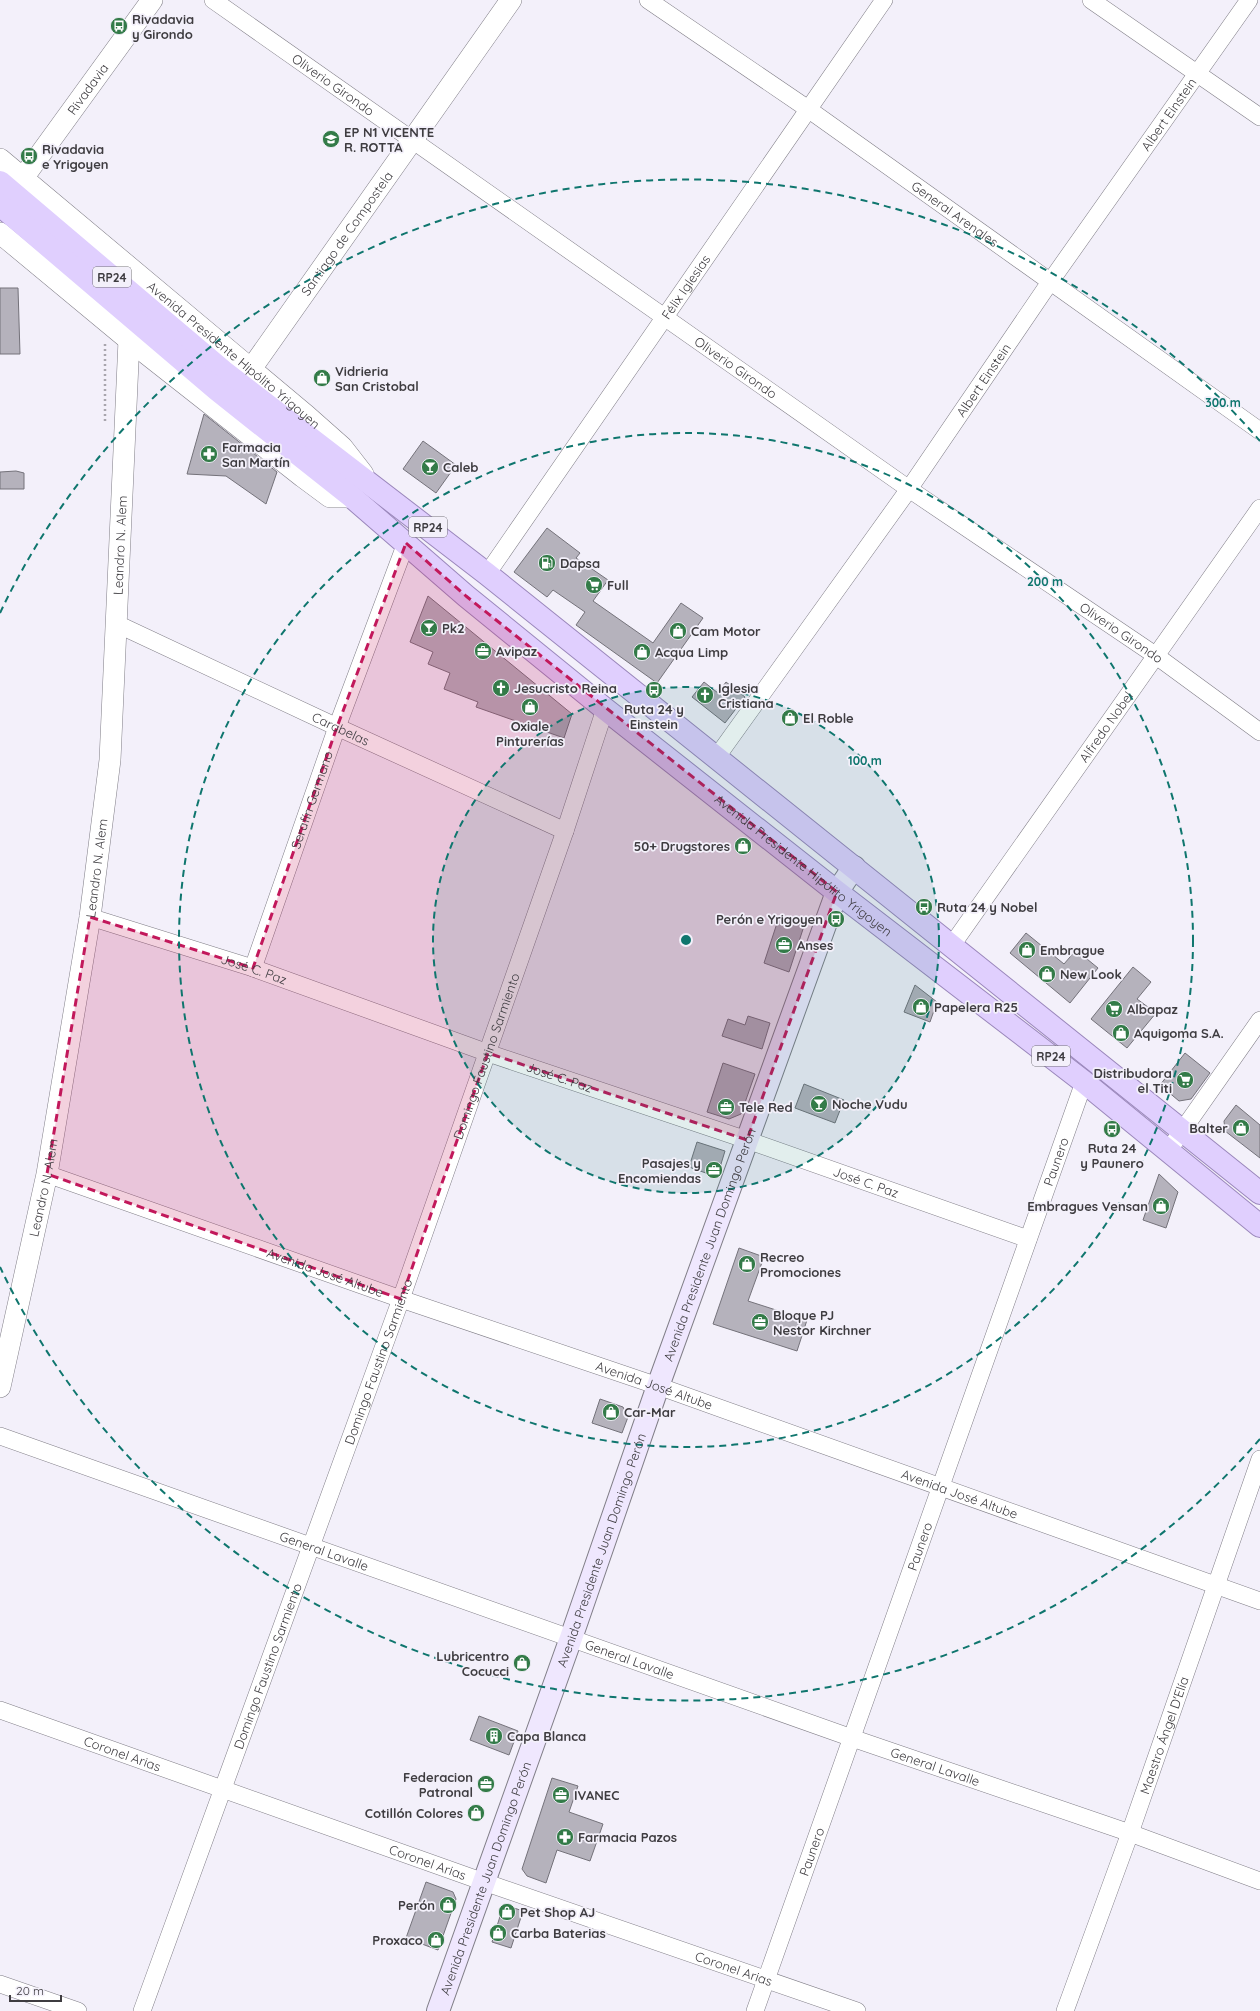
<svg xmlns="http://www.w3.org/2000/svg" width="1260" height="2011" viewBox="0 0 1260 2011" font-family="Quicksand,sans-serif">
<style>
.building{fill:#b5b2bc;stroke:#74727a}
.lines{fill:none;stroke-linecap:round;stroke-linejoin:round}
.minor-casing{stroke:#807e87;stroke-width:18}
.tertiary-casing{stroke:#807e87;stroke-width:22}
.secondary-casing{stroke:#807e87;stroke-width:24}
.primary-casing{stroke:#9a87bb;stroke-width:24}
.path{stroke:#a8a5ad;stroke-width:2.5;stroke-dasharray:2 3;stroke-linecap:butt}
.minor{stroke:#fff;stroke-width:17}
.tertiary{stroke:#fff;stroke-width:21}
.secondary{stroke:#efe7fe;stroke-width:22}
.primary{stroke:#e0cffe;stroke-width:22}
.marked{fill:#c2185b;fill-opacity:0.2;stroke:#c2185b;stroke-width:3;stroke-dasharray:8 5;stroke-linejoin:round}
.ring{fill:none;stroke:#0f766e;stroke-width:2;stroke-dasharray:7 5}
.labels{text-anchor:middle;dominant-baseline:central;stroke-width:3.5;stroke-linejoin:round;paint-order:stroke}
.shield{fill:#f3f0fa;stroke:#747278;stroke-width:1}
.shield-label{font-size:12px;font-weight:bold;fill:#3e3c40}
.poi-label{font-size:13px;font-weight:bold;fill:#3e3c40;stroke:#f3f0fa;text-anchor:start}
.street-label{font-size:13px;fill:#3e3c40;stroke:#f3f0fa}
.centre{fill:#0f766e;stroke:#f3f0fa;stroke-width:2}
.ring-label{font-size:12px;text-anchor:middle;font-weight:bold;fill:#0f766e;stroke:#f3f0fa;stroke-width:3.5;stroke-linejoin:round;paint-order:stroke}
</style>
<rect width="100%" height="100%" fill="#f3f0fa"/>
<!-- building -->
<path class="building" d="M0,288H18L20,354H0Z
M204,414L277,472L266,504L226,476L187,474Z
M423,441L456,465L436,493L403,469Z
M16,471L24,473V489H0V472Z
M547,528L580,553L576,558L608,580L593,601L653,643L681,603L703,618L657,683L576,625L585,612L553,590L547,597L514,572Z
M428,596L572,714L564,738L476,707L478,702L444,689L450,673L428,664L433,652L410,642Z
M704,682L718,693L726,682L745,697L725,723L692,697Z
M779,917L804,926L789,972L764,963Z
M1026,933L1064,964L1076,950L1098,968L1070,1003L1010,953Z
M1133,967L1151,982L1137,999L1156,1013L1127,1048L1091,1019Z
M915,985L937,1002L930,1022L904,1012Z
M748,1016L770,1023L762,1049L722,1036L728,1019L745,1025Z
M1185,1053L1210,1073L1191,1099L1179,1101L1160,1085Z
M723,1063L755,1074L741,1114L729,1119L707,1112Z
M804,1084L844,1100L835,1123L795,1108Z
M1236,1105L1260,1125V1158L1225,1131L1224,1121Z
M697,1142L725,1151L717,1177L689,1167Z
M1159,1174L1178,1192L1166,1228L1143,1220Z
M739,1248L764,1257L748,1301L807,1320L797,1351L713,1324Z
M600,1399L623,1407L628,1417L622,1433L592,1423Z
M479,1716L518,1731L509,1755L470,1740Z
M552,1778L578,1786L569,1812L603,1824L590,1861L557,1850L546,1883L527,1876L522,1869Z
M426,1882L453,1892L456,1899L438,1950L406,1938Z
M511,1907L523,1911L511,1948L492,1942L502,1910Z"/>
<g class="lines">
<defs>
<g id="minor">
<path id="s1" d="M213,0L909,489L1155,655L1260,732"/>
<path id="s2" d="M648,0L808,109L1260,431"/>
<path d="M1091,0L1260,117"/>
<path id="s3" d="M487,574L884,0"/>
<path id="s4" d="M117,624L337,727L565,831"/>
<path id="s5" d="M716,758L909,489L1050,282L1249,0"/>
<path id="s6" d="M90,917L253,968L488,1053L747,1140L1028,1239"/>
<path id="s7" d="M952,945L1260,508"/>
<path id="s8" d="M253,968L337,727L406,543"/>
<path d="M1168,1151L1260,1020"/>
<path id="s9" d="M47,1174L401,1299L658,1386L1260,1601"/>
<path id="s10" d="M0,1436L852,1738L1130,1833L1260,1881"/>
<path id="s11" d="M0,1710L484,1882L857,2011"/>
<path d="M0,1984L78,2011"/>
<path id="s12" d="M142,2011L401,1299L565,831L605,709"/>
<path id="s13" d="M755,2011L1084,1082"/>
<path id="s14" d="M1065,2011L1130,1833L1260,1459"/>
</g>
<g id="tertiary">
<path id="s15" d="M0,159L307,416L342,447L363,474"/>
<path id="s16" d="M23,178L152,0"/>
<path d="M0,233L129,340L303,477L330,497H352"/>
<path id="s17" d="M251,369L511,0"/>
<path id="s18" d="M0,1387L47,1174L90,917L110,760L129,340"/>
</g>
<g id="secondary">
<path id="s19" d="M438,2011L571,1638L658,1386L837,892L854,867"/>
</g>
<g id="primary">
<path d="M0,182L223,371L487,574L1260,1193"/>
<path id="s20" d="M0,205L217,390L352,497L466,596L605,709L837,892L1084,1082L1260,1226"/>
</g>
</defs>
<!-- minor casing -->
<use href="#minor" class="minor-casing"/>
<!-- tertiary casing -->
<use href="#tertiary" class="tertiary-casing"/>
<!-- secondary casing -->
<use href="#secondary" class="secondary-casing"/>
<!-- primary casing -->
<use href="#primary" class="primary-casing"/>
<!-- path -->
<path class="path" d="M105,421V344"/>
<!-- minor -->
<use href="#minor" class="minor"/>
<!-- tertiary -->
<use href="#tertiary" class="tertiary"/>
<!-- secondary -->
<use href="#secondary" class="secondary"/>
<!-- primary -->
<use href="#primary" class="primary"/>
</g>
<!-- marked area -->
<path class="marked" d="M406,543L466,596L837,892L747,1140L488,1053L401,1299L47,1174L90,917L253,968L337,727Z"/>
<!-- distance rings -->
<circle cx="686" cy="940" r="253" fill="#0f766e" fill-opacity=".12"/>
<g class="ring">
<circle cx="686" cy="940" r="253"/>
<circle cx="686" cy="940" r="507"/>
<path d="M1260 1439A760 760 0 0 1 0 1267M0 613A760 760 0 0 1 1260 441"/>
</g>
<!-- icons -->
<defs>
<symbol id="bus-disc" viewBox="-11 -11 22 22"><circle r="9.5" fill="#337b48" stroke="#f3f0fa"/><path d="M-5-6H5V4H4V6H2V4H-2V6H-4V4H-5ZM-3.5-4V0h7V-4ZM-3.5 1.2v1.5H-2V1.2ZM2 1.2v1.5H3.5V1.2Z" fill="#fff"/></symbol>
<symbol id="school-disc" viewBox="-11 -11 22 22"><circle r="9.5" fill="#337b48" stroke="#f3f0fa"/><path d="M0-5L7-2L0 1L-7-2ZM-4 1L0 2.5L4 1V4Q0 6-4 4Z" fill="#fff"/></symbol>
<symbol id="shop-disc" viewBox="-11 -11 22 22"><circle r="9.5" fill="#337b48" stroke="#f3f0fa"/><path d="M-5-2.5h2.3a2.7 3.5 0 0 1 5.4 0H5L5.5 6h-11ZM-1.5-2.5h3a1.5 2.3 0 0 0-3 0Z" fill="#fff"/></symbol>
<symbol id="pharmacy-disc" viewBox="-11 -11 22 22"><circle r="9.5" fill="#337b48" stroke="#f3f0fa"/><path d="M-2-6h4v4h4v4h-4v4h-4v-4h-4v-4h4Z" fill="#fff"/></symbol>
<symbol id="bar-disc" viewBox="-11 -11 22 22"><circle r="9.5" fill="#337b48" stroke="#f3f0fa"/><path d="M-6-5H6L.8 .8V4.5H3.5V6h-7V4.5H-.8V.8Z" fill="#fff"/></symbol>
<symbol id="fuel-disc" viewBox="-11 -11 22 22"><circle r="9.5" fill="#337b48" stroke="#f3f0fa"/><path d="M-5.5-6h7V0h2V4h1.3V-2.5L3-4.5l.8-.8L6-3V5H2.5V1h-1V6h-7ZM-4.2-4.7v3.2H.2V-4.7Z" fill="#fff"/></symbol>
<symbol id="supermarket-disc" viewBox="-11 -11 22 22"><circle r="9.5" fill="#337b48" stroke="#f3f0fa"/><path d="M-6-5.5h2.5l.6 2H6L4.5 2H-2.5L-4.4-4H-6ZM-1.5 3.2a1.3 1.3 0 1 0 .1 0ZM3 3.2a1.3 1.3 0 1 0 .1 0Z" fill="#fff"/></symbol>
<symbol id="office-disc" viewBox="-11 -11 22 22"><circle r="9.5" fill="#337b48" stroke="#f3f0fa"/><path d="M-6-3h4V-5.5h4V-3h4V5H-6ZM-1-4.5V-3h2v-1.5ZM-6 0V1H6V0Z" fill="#fff"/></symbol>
<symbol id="church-disc" viewBox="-11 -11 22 22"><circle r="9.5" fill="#337b48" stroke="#f3f0fa"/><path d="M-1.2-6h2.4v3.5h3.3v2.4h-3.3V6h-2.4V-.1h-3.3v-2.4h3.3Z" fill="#fff"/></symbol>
<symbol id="building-disc" viewBox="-11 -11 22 22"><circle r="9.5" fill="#337b48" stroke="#f3f0fa"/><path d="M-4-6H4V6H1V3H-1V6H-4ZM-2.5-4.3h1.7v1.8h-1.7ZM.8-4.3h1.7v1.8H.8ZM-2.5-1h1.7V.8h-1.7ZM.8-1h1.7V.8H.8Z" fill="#fff"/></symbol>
</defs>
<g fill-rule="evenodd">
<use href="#bus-disc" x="109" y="16" width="20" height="20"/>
<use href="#school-disc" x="321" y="129" width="20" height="20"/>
<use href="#bus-disc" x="19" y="146" width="20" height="20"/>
<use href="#shop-disc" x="312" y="368" width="20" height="20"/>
<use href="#pharmacy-disc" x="199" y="444" width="20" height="20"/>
<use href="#bar-disc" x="420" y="457" width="20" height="20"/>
<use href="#fuel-disc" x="537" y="553" width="20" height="20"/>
<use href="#supermarket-disc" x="584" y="575" width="20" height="20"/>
<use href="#bar-disc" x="419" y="618" width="20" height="20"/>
<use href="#shop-disc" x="668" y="621" width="20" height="20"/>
<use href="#office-disc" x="473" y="641" width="20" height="20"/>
<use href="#shop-disc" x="632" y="642" width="20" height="20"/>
<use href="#church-disc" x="491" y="678" width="20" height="20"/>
<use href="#bus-disc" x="644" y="680" width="20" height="20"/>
<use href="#church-disc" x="695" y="685" width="20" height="20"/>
<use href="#shop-disc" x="520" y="697" width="20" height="20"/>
<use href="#shop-disc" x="780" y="708" width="20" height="20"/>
<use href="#shop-disc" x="733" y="836" width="20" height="20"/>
<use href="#bus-disc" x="914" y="897" width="20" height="20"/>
<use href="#bus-disc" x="826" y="909" width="20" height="20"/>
<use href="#office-disc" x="774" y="935" width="20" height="20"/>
<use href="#shop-disc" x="1017" y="940" width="20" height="20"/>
<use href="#shop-disc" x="1037" y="964" width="20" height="20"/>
<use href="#shop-disc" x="911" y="997" width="20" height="20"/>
<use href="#supermarket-disc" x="1104" y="999" width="20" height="20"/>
<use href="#shop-disc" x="1111" y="1023" width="20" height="20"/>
<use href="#supermarket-disc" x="1175" y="1070" width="20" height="20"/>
<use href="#bar-disc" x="809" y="1094" width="20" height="20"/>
<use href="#office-disc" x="716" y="1097" width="20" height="20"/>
<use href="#shop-disc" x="1231" y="1118" width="20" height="20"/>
<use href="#bus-disc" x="1102" y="1119" width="20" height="20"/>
<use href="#office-disc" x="704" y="1160" width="20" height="20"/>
<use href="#shop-disc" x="1151" y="1196" width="20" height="20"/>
<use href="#shop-disc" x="737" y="1254" width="20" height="20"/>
<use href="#office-disc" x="750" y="1312" width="20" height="20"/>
<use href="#shop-disc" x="601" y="1402" width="20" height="20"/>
<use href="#shop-disc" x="512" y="1653" width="20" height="20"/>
<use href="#building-disc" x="484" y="1726" width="20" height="20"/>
<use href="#office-disc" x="476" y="1774" width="20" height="20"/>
<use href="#office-disc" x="551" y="1785" width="20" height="20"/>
<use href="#shop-disc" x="466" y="1803" width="20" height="20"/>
<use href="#pharmacy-disc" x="555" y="1827" width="20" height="20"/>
<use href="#shop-disc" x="438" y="1895" width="20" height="20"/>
<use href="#shop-disc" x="497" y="1902" width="20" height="20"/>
<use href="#shop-disc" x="488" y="1923" width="20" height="20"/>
<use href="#shop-disc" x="426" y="1930" width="20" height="20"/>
</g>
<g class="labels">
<!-- shield labels -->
<g class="shield">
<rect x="93" y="267" width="38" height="20" rx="3"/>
<rect x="409" y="517" width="38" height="20" rx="3"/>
<rect x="1032" y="1046" width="38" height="20" rx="3"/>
</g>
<g class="shield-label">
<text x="112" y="277">RP24</text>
<text x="428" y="527">RP24</text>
<text x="1051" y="1056">RP24</text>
</g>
<!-- poi labels -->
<g class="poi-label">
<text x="132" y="19">Rivadavia<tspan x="132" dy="15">y Girondo</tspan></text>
<text x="344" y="132">EP N1 VICENTE<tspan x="344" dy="15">R. ROTTA</tspan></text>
<text x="42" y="149">Rivadavia<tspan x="42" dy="15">e Yrigoyen</tspan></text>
<text x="335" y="371">Vidrieria<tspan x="335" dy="15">San Cristobal</tspan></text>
<text x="222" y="447">Farmacia<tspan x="222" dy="15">San Martín</tspan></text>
<text x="443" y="467">Caleb</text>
<text x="560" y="563">Dapsa</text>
<text x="607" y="585">Full</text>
<text x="442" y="628">Pk2</text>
<text x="691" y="631">Cam Motor</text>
<text x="496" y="651">Avipaz</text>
<text x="655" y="652">Acqua Limp</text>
<text x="514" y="688">Jesucristo Reina</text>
<text x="718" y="688">Iglesia<tspan x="718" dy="15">Cristiana</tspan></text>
<text x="654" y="709" text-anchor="middle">Ruta 24 y<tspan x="654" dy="15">Einstein</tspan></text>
<text x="803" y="718">El Roble</text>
<text x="530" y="726" text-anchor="middle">Oxiale<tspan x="530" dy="15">Pinturerías</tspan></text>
<text x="730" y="846" text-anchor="end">50+ Drugstores</text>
<text x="937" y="907">Ruta 24 y Nobel</text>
<text x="823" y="919" text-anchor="end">Perón e Yrigoyen</text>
<text x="797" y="945">Anses</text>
<text x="1040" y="950">Embrague</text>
<text x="1060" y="974">New Look</text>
<text x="934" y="1007">Papelera R25</text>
<text x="1127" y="1009">Albapaz</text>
<text x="1134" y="1033">Aquigoma S.A.</text>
<text x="1172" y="1073" text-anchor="end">Distribudora<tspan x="1172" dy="15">el Titi</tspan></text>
<text x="832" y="1104">Noche Vudu</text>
<text x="739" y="1107">Tele Red</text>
<text x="1228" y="1128" text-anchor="end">Balter</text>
<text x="1112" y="1148" text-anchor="middle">Ruta 24<tspan x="1112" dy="15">y Paunero</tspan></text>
<text x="701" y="1163" text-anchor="end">Pasajes y<tspan x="701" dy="15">Encomiendas</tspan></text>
<text x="1148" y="1206" text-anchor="end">Embragues Vensan</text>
<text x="760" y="1257">Recreo<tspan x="760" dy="15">Promociones</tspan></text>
<text x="773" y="1315">Bloque PJ<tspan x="773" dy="15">Nestor Kirchner</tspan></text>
<text x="624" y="1412">Car-Mar</text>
<text x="509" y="1656" text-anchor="end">Lubricentro<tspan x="509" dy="15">Cocucci</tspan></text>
<text x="507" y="1736">Capa Blanca</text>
<text x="473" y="1777" text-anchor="end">Federacion<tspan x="473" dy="15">Patronal</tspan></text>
<text x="574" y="1795">IVANEC</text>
<text x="463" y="1813" text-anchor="end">Cotillón Colores</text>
<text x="578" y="1837">Farmacia Pazos</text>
<text x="435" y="1905" text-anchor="end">Perón</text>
<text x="520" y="1912">Pet Shop AJ</text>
<text x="511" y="1933">Carba Baterias</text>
<text x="423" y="1940" text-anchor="end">Proxaco</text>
</g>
<!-- street labels -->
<g class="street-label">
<text stroke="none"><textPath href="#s1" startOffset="147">Oliverio Girondo</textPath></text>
<text stroke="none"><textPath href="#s16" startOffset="110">Rivadavia</textPath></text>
<text stroke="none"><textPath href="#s5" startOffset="787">Albert Einstein</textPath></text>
<text stroke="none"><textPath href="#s2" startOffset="374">General Arenales</textPath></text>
<text stroke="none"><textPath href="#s17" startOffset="166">Santiago de Compostela</textPath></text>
<text stroke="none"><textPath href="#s3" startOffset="349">Félix Iglesias</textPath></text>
<text stroke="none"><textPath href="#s15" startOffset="305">Avenida Presidente Hipólito Yrigoyen</textPath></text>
<text stroke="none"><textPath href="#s1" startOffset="639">Oliverio Girondo</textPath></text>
<text stroke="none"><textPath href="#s5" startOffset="463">Albert Einstein</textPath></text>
<text stroke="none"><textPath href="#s18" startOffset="852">Leandro N. Alem</textPath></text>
<text stroke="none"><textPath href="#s1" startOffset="1107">Oliverio Girondo</textPath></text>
<text stroke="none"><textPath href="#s7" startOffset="267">Alfredo Nobel</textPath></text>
<text stroke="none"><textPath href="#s4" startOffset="247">Carabelas</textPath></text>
<text stroke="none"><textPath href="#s8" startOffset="178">Serafín Germano</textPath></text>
<text stroke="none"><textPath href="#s20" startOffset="1040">Avenida Presidente Hipólito Yrigoyen</textPath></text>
<text stroke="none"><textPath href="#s18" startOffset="528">Leandro N. Alem</textPath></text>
<text stroke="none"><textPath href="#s6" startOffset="172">José C. Paz</textPath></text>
<text stroke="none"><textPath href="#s12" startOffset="1015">Domingo Faustino Sarmiento</textPath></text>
<text stroke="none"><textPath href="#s6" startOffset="496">José C. Paz</textPath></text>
<text stroke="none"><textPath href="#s13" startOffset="901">Paunero</textPath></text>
<text stroke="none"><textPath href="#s6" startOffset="820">José C. Paz</textPath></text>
<text stroke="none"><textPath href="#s18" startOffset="204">Leandro N. Alem</textPath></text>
<text stroke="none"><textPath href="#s19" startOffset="813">Avenida Presidente Juan Domingo Perón</textPath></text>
<text stroke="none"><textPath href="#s9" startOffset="295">Avenida José Altube</textPath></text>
<text stroke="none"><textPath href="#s12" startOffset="691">Domingo Faustino Sarmiento</textPath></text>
<text stroke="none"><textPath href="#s9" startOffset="643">Avenida José Altube</textPath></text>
<text stroke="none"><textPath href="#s9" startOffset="967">Avenida José Altube</textPath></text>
<text stroke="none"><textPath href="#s13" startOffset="493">Paunero</textPath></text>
<text stroke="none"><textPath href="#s10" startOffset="344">General Lavalle</textPath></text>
<text stroke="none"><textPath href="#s19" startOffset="489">Avenida Presidente Juan Domingo Perón</textPath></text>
<text stroke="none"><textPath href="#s10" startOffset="668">General Lavalle</textPath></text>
<text stroke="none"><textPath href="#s12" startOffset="367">Domingo Faustino Sarmiento</textPath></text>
<text stroke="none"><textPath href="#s14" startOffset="293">Maestro Ángel D'Elía</textPath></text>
<text stroke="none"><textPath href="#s11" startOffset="130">Coronel Arias</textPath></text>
<text stroke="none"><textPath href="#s10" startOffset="992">General Lavalle</textPath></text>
<text stroke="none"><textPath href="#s13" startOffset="169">Paunero</textPath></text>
<text stroke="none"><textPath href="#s11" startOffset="454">Coronel Arias</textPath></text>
<text stroke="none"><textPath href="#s19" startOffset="141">Avenida Presidente Juan Domingo Perón</textPath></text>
<text stroke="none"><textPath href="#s11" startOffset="778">Coronel Arias</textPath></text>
</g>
</g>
<circle cx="686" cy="940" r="6" class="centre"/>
<g class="ring-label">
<text x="1223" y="407">300 m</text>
<text x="1045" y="586">200 m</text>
<text x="865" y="765">100 m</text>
</g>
<!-- scale -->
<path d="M10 1995v6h51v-6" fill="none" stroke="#3e3c40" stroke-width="2"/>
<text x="16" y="1995" font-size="12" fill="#3e3c40" stroke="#f3f0fa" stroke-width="3" paint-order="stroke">20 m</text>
</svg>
